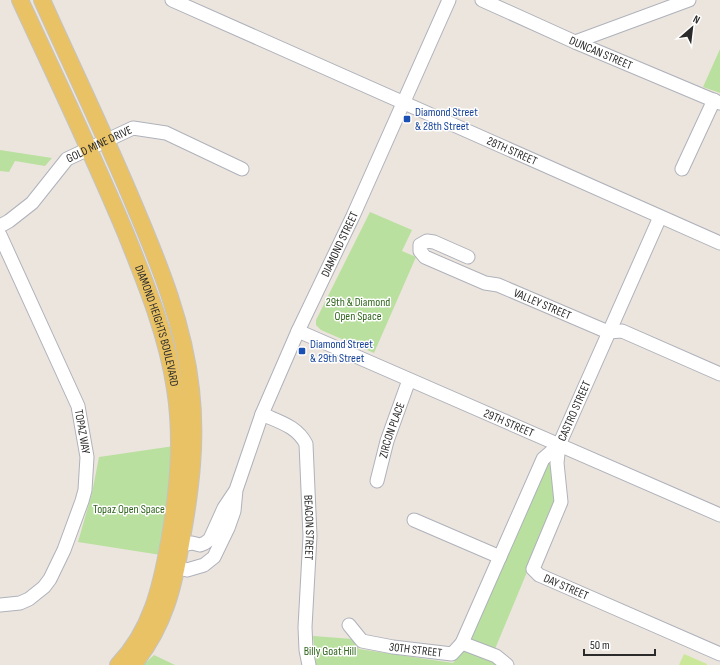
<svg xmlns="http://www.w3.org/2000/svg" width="720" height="665" viewBox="0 0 720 665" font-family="'Sofia Sans Condensed',sans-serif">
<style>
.green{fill:#b9e09e}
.pitch{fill:#cbe79a}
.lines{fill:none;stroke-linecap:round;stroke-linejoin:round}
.minor-casing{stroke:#afb2bb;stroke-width:15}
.major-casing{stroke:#c4c4c4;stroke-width:18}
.minor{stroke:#fff;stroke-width:13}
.major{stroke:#eac266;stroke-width:16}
.transit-dot{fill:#1a4fb4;stroke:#fff;stroke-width:1.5}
.labels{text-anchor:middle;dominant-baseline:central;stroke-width:3;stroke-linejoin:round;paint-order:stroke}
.street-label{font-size:12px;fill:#2b2b2b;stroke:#fff}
.transit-label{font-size:12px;fill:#164399;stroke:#fff;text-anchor:start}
.park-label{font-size:12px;fill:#32661e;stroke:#fff}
</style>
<rect width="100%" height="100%" fill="#ece5de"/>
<!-- green -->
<path class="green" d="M720,49V93L703,87Z
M0,150L52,158L45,166L15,161L9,172L0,171Z
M370,212L412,230L402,251L416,257L374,353L321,330L316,325V320Z
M174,446L161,555L78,542L92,493L99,457Z
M553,458L557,500L495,649L471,639L544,467Z
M313,636L353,639L359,649L453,663L463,651L492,660L497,665H316Z
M154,655L175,665H143Z"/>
<!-- pitch -->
<path class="pitch" d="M684,654L707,664V665H679Z"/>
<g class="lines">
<defs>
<g id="minor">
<path id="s1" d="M172,0L720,243"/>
<path id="s2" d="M482,0L575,42L720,103"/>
<path d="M575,42L689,0"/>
<path d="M682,169L714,100"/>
<path id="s3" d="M0,226L9,221L32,203L67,159L133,128L166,133L242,169"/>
<path id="s4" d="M0,235L78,406L87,457L85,490L82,501L64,550L50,579L44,587L29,599L20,603L0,605"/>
<path id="s5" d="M468,257L434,242L427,241L420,245V251L425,257L485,283L498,285L608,332L622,331L720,374"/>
<path id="s6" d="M298,331L720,515"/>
<path id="s7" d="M262,414C279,422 297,426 306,444L310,536L305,627L306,650L309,665"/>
<path id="s8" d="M559,445L557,463L561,502L533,569L539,575L720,654"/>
<path id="s9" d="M377,481L387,441L409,380"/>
<path id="s10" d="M236,490L224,508L210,539L205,543L200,545L192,543L181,545L167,552L178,565L183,569L187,570L204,565L214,557L228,528L234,511L236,490L262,414L298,331L353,216L449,0"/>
<path d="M414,520L500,557"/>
<path id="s11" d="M349,625L362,641L393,647L452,654L462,643L543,459L559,445L660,217"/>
<path d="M462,643L496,656L507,665"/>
</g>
<g id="major">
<path id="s12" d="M20,0C56,78 93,155 126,234C146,284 167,335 175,389C183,440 178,491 169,542C161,587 151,631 118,665"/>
<path d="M42,0C73,69 106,137 135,207C160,266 184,325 191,389C197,439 191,489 182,538C174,586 165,626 133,665"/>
</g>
</defs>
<!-- minor casing -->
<use href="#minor" class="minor-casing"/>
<!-- major casing -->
<use href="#major" class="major-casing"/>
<!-- minor -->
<use href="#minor" class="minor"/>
<!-- major -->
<use href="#major" class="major"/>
</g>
<!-- markers -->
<g class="transit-dot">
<rect x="403" y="115" width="8" height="8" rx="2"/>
<rect x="298" y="347" width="8" height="8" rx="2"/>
</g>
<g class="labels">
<!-- street labels -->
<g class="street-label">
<text stroke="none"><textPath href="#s2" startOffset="130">DUNCAN STREET</textPath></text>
<text stroke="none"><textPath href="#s3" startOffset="131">GOLD MINE DRIVE</textPath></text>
<text stroke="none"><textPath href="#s1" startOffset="372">28TH STREET</textPath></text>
<text stroke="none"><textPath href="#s10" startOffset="499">DIAMOND STREET</textPath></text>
<text stroke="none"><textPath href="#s5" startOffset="193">VALLEY STREET</textPath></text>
<text stroke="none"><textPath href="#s12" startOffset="354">DIAMOND HEIGHTS BOULEVARD</textPath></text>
<text stroke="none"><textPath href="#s11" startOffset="386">CASTRO STREET</textPath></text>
<text stroke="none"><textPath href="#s6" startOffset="230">29TH STREET</textPath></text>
<text stroke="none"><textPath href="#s9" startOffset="53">ZIRCON PLACE</textPath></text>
<text stroke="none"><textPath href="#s4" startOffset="214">TOPAZ WAY</textPath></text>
<text stroke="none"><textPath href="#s7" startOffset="138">BEACON STREET</textPath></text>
<text stroke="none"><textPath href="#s8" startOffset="168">DAY STREET</textPath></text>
<text stroke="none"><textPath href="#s11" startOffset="75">30TH STREET</textPath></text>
</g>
<!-- transit labels -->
<g class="transit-label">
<text x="415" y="112">Diamond Street<tspan x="415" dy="14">&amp; 28th Street</tspan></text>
<text x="310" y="344">Diamond Street<tspan x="310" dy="14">&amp; 29th Street</tspan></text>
</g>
<!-- park labels -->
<g class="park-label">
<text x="358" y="302">29th &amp; Diamond<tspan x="358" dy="14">Open Space</tspan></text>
<text x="129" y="509">Topaz Open Space</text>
<text x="330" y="651">Billy Goat Hill</text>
</g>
</g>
<!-- north arrow -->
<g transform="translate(692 28) rotate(28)" stroke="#ffffff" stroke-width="3" paint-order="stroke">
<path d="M0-3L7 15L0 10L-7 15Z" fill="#2b2b2b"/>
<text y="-6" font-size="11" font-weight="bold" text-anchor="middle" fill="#2b2b2b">N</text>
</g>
<!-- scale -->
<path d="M584 649v6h71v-6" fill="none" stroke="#2b2b2b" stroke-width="2"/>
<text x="590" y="649" font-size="12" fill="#2b2b2b" stroke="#ffffff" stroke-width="3" paint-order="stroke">50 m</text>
</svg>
